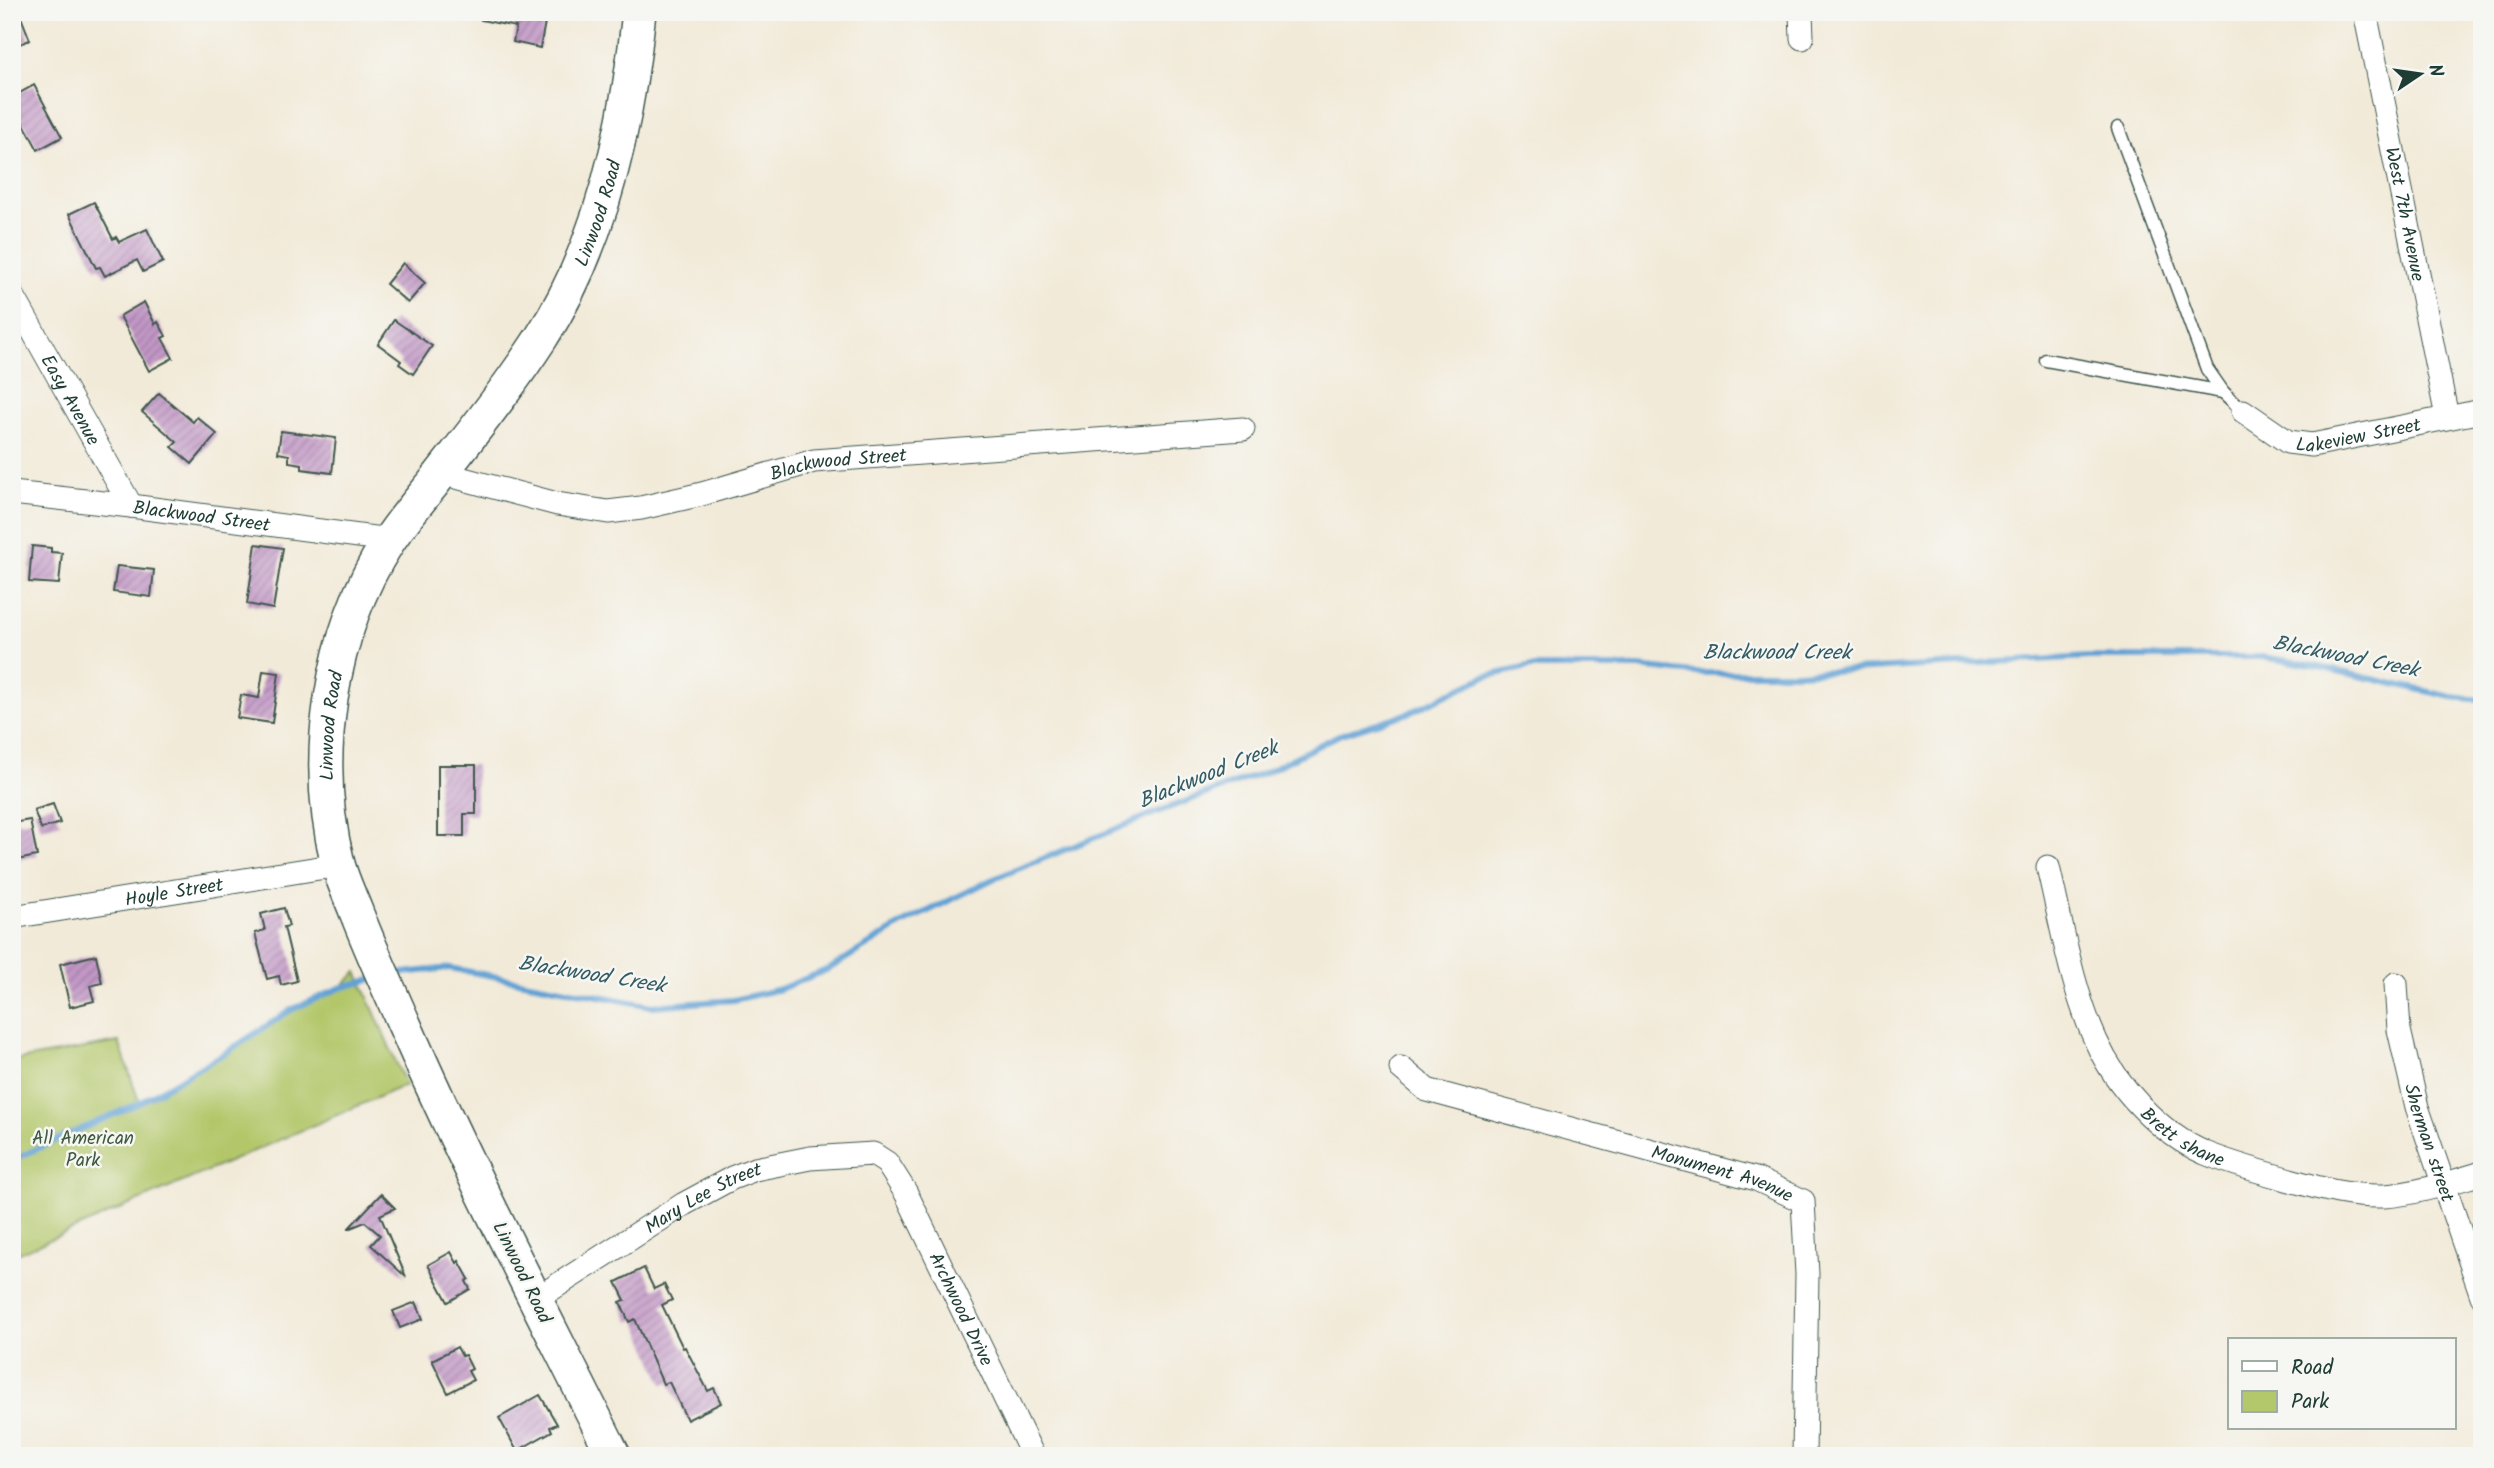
<svg xmlns="http://www.w3.org/2000/svg" width="2494" height="1468" viewBox="0 0 2494 1468" font-family="Kalam,sans-serif">
  <style>
    .green { fill: #b3c76b; stroke: #698250; stroke-width: 2 }
    .lines { fill: none; stroke-linecap: round; stroke-linejoin: round }
    .stream { stroke: #61a1d4; stroke-width: 6 }
    .building { fill: url(#building-hatch) }
    .service-casing { stroke: #3f574d; stroke-width: 15 }
    .minor-casing { stroke: #3f574d; stroke-width: 25 }
    .secondary-casing { stroke: #3f574d; stroke-width: 36 }
    .service { stroke: #fff; stroke-width: 12 }
    .minor { stroke: #fff; stroke-width: 23 }
    .secondary { stroke: #fff; stroke-width: 33 }
    .labels { text-anchor: middle; stroke-width: 5; stroke-linejoin: round; paint-order: stroke }
    .street-label { font-size: 19px; fill: #1f3d34; stroke: #f6f6f2 }
    .park-label { font-size: 19px; fill: #3d593f; stroke: #f6f6f2 }
    .water-label { font-size: 21px; font-style: italic; fill: #335b64; stroke: #f6f6f2 }
  </style>
  <defs>
    <pattern id="building-hatch" width="6" height="6" patternUnits="userSpaceOnUse" patternTransform="scale(1.75)"><rect width="6" height="6" fill="#c297c6"/><path d="M-1 1l2-2M0 6l6-6M5 7l2-2" fill="none" stroke="#9d7ca2"/></pattern>
  </defs>
  <rect width="100%" height="100%" fill="#f6f6f2"/>
  <filter id="ink" filterUnits="userSpaceOnUse"><feTurbulence type="fractalNoise" baseFrequency=".0143" numOctaves="2"/><feDisplacementMap in="SourceGraphic" scale="14" xChannelSelector="R" yChannelSelector="G"/><feConvolveMatrix kernelMatrix="1 2 1 2 8 2 1 2 1" color-interpolation-filters="sRGB"/></filter>
  <filter id="wash" filterUnits="userSpaceOnUse"><feTurbulence type="fractalNoise" baseFrequency=".00686" numOctaves="4" result="noise"/><feDisplacementMap in="SourceGraphic" scale="28" xChannelSelector="R" yChannelSelector="G"/><feGaussianBlur stdDeviation="1.57" result="paint"/><feColorMatrix in="noise" values="0 0 0 0 0 0 0 0 0 0 0 0 0 0 0 0 0 1.4 0 .05"/><feComposite in="paint" operator="in"/></filter>
  <g filter="url(#wash)">
    <rect width="100%" height="100%" fill="#f2ead8"/>
    <path class="green" d="M357 972 406 1085 12 1256V1061L119 1042 139 1102 227 1052 291 1010 340 988Z"/>
    <g class="lines">
      <g class="stream">
        <path d="M393 974 450 968 652 1006 734 1000 780 989 829 969 902 924 991 880 1160 811 1266 772 1339 735 1409 713 1484 677 1528 667H1639L1694 673H1797L2089 657H2263L2306 664 2452 697 2482 700"/>
        <path d="M12 1160 139 1103 227 1052 291 1010 340 988 373 979"/>
      </g>
    </g>
    <g id="blocks">
      <g class="building">
        <path d="M12 12H19L30 40 12 47Z"/>
        <path d="M481 12H547L540 48 513 42 516 27 481 20Z"/>
        <path d="M34 85 62 137 38 150 12 102V97Z"/>
        <path d="M94 202 113 239 116 237 119 242 147 229 163 262 143 272 137 260 105 276 100 267 96 268 69 214Z"/>
        <path d="M403 263 425 283 408 303 386 284Z"/>
        <path d="M144 302 155 324 158 322 166 336 162 338 173 358 149 371 120 316Z"/>
        <path d="M394 320 432 346 413 374 399 364 401 361 378 344Z"/>
        <path d="M159 393 193 422 197 417 217 434 192 464 172 447 177 442 142 412Z"/>
        <path d="M281 431 336 438 332 473 302 469V464L289 462V455L278 453Z"/>
        <path d="M256 544 283 548 273 609 247 604Z"/>
        <path d="M32 546 51 548V552L62 553 59 584 29 582Z"/>
        <path d="M117 566 154 570 151 597 113 592Z"/>
        <path d="M263 671 279 673 272 723 237 718 241 695 259 698Z"/>
        <path d="M438 765H476V814H464V836H438Z"/>
        <path d="M53 804 60 823 41 829 34 810Z"/>
        <path d="M30 820 37 856 12 861V823Z"/>
        <path d="M284 908 289 926 284 927 297 981 281 985 279 976 267 979 255 933 265 930 261 914Z"/>
        <path d="M96 955 102 983 90 986 94 1001 70 1007 60 964Z"/>
        <path d="M381 1194 395 1208 380 1215 406 1277 371 1245 380 1235 365 1222 348 1229Z"/>
        <path d="M451 1252 457 1263 459 1261 469 1279 466 1281 470 1289 448 1302 428 1265Z"/>
        <path d="M644 1268 654 1289 664 1284 672 1300 662 1305 683 1348 685 1347 708 1391 714 1388 721 1403 687 1420 669 1382 663 1384 635 1319 629 1322 620 1302 625 1300 616 1282Z"/>
        <path d="M416 1302 423 1319 400 1328 393 1311Z"/>
        <path d="M457 1347 462 1356 465 1355 472 1369 468 1371 473 1380 448 1393 432 1360Z"/>
        <path d="M540 1395 557 1424 550 1427 552 1431 517 1451 499 1418Z"/>
      </g>
    </g>
  </g>
  <g filter="url(#ink)">
    <use href="#blocks" fill-opacity="0" stroke="#3f574d" stroke-width="2"/>
    <g class="lines">
      <g class="service-casing">
        <g id="service">
          <path d="M2118 128 2207 369 2223 392 2243 411"/>
          <path d="M2046 360 2223 392"/>
        </g>
      </g>
      <g class="minor-casing">
        <g id="minor">
          <path d="M1801 12 1802 38"/>
          <path id="s1" d="M2365 12 2447 417"/>
          <path id="s2" d="M12 294 131 506"/>
          <path id="s3" d="M2243 411 2288 442 2312 445 2482 411"/>
          <path id="s4" d="M441 473 557 504 608 512 641 508 702 494 814 461 1243 429"/>
          <path id="s5" d="M12 493 131 506 389 540"/>
          <path id="s6" d="M2048 867C2062 925 2071 986 2096 1041 2116 1086 2159 1133 2205 1153 2232 1164 2262 1172 2290 1180 2322 1189 2351 1197 2384 1196 2416 1194 2451 1182 2482 1173"/>
          <path id="s7" d="M12 917 338 865"/>
          <path id="s8" d="M2396 984 2399 1030 2417 1107 2482 1296"/>
          <path id="s9" d="M1401 1068 1427 1090 1756 1179 1803 1201 1807 1274 1804 1456"/>
          <path id="s10" d="M536 1299 684 1204 732 1178 755 1169 810 1158 873 1154 887 1163 906 1193 1033 1456"/>
        </g>
      </g>
      <g class="secondary-casing">
        <g id="secondary">
          <path id="s11" d="M614 1456C543 1313 469 1172 405 1026 388 987 370 948 355 909 349 894 342 879 338 864 311 759 330 632 388 542 401 522 417 503 432 485 469 437 508 389 541 338 602 244 628 122 639 12"/>
        </g>
      </g>
      <use href="#service" class="service"/>
      <use href="#minor" class="minor"/>
      <use href="#secondary" class="secondary"/>
    </g>
  </g>
  <g class="labels">
    <g class="street-label">
      <text dy="7" stroke="none"><textPath href="#s11" startOffset="1381">Linwood Road</textPath></text>
      <text dy="7" stroke="none"><textPath href="#s1" startOffset="206">West 7th Avenue</textPath></text>
      <text dy="7" stroke="none"><textPath href="#s2" startOffset="121">Easy Avenue</textPath></text>
      <text dy="7" stroke="none"><textPath href="#s3" startOffset="126">Lakeview Street</textPath></text>
      <text dy="7" stroke="none"><textPath href="#s4" startOffset="408">Blackwood Street</textPath></text>
      <text dy="7" stroke="none"><textPath href="#s5" startOffset="191">Blackwood Street</textPath></text>
      <text dy="7" stroke="none"><textPath href="#s11" startOffset="793">Linwood Road</textPath></text>
      <text dy="7" stroke="none"><textPath href="#s7" startOffset="164">Hoyle Street</textPath></text>
      <text dy="7" stroke="none"><textPath href="#s6" startOffset="313">Brett shane</textPath></text>
      <text dy="7" stroke="none"><textPath href="#s8" startOffset="163">Sherman street</textPath></text>
      <text dy="7" stroke="none"><textPath href="#s9" startOffset="341">Monument Avenue</textPath></text>
      <text dy="7" stroke="none"><textPath href="#s10" startOffset="196">Mary Lee Street</textPath></text>
      <text transform="translate(523 1272) rotate(64)" y="7">Linwood Road</text>
      <text dy="7" stroke="none"><textPath href="#s10" startOffset="555">Archwood Drive</textPath></text>
    </g>
    <g class="park-label">
      <text x="83" y="1144">All American<tspan x="83" dy="22">Park</tspan></text>
    </g>
    <g class="water-label">
      <text x="1777" y="659">Blackwood Creek</text>
      <text transform="translate(2346 656) rotate(11)" y="7">Blackwood Creek</text>
      <text transform="translate(1208 774) rotate(-22)" y="7">Blackwood Creek</text>
      <text transform="translate(592 974) rotate(9)" y="7">Blackwood Creek</text>
    </g>
  </g>
  <rect width="2494" height="1468" fill="none" stroke="#f6f6f2" stroke-width="42"/>
  <rect x="2228" y="1338" width="228" height="91" fill="#f6f6f2" stroke="#a0aca6" stroke-width="2"/>
  <rect x="2242" y="1361" width="35" height="10" fill="#ffffff" stroke="#a0aca6" stroke-width="2"/>
  <text x="2291" y="1374" font-size="21" fill="#1f3d34">Road</text>
  <rect x="2242" y="1391" width="35" height="21" fill="#b3c76b" stroke="#a0aca6" stroke-width="2"/>
  <text x="2291" y="1408" font-size="21" fill="#1f3d34">Park</text>
  <g transform="translate(2420 74) rotate(77)" stroke="#f6f6f2" stroke-width="5" paint-order="stroke">
  <path d="M0-5L12 26L0 18L-12 26Z" fill="#1f3d34"/>
  <text y="-10" font-size="19" font-weight="bold" text-anchor="middle" fill="#1f3d34">N</text>
  </g>
</svg>
